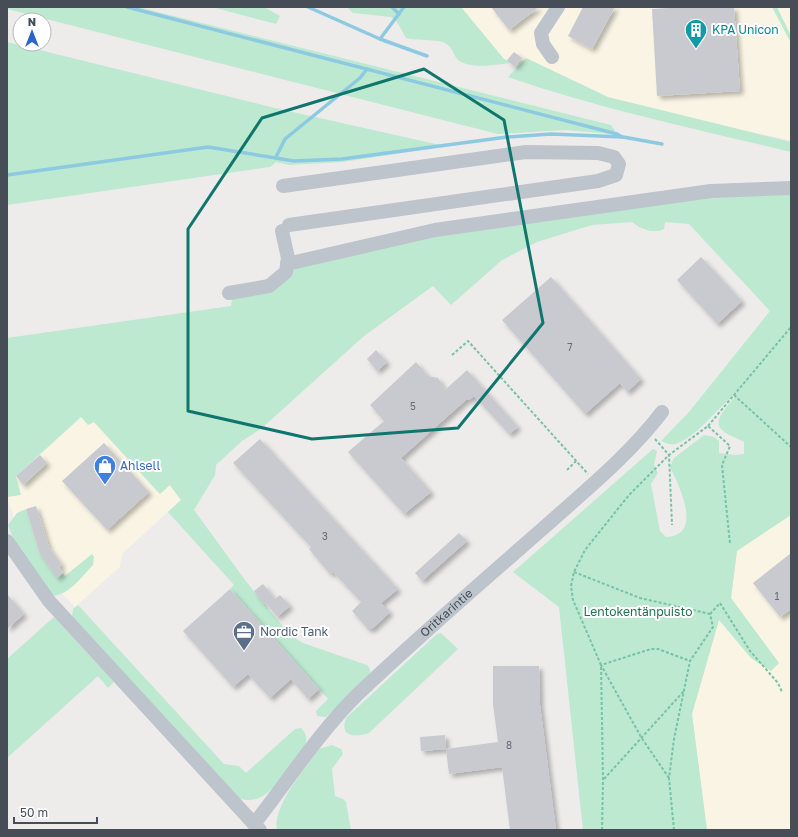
<svg xmlns="http://www.w3.org/2000/svg" width="798" height="837" viewBox="0 0 798 837" font-family="'Golos Text',sans-serif">
  <style>
    .commercial { fill: #f9f4e4 }
    .green { fill: #bce9d0 }
    .lines { fill: none; stroke-linecap: round; stroke-linejoin: round }
    .stream { stroke: #8dcae2; stroke-width: 3.5 }
    .building { fill: #c9cad0; filter: url(#shadow) }
    .path { stroke: #78c3a3; stroke-width: 2; stroke-dasharray: 3 2; stroke-linecap: butt }
    .minor { stroke: #bdc4cc; stroke-width: 14 }
    .marked { fill: none; stroke: #0f766e; stroke-width: 3; stroke-linejoin: round }
    .labels { text-anchor: middle; stroke-width: 4; stroke-linejoin: round; paint-order: stroke }
    .number-label { font-size: 10px; fill: #676c74 }
    .culture-label { font-size: 12px; fill: #0d838f; stroke: #fff; text-anchor: start }
    .shop-label { font-size: 12px; fill: #366cbe; stroke: #fff; text-anchor: start }
    .park-label { font-size: 12px; fill: #1f6f4c; stroke: #fff }
    .street-label { font-size: 12px; fill: #464d56; stroke: #fff }
    .service-label { font-size: 12px; fill: #4e5e75; stroke: #fff; text-anchor: start }
  </style>
  <defs>
    <filter id="shadow"><feDropShadow dx="3.5" dy="3.5" stdDeviation="2" flood-color="#0004"/></filter>
  </defs>
  <rect width="100%" height="100%" fill="#eeebeb"/>
  <g class="commercial">
    <path d="M461 7H791V140L600 104 504 59Z"/>
    <path d="M81 417 94 422 159 494 169 485 181 500 122 554 120 567 75 607 56 587 16 524 7 498V485Z"/>
    <path d="M791 487V830H707L692 714 719 619 751 658 779 663 731 598 737 551Z"/>
  </g>
  <g class="green">
    <path d="M7 7H138L611 125 615 131 612 134 565 130 498 134 7 9Z"/>
    <path d="M212 7H264L280 16 276 24Z"/>
    <path d="M347 7H461L504 59 513 63C498 64 471 70 458 60 453 55 453 47 445 43 438 39 417 41 406 38L397 22 391 17 353 13Z"/>
    <path d="M772 7H777L791 36V43Z"/>
    <path d="M7 42 275 108 440 145 436 148 342 162 289 165 276 162 270 167 7 205Z"/>
    <path d="M526 58 608 97 791 142V152C696 129 600 109 508 77Z"/>
    <path d="M791 191V515L737 551 731 598 779 663 771 671 751 658 719 620 692 714 707 830H583L559 607 513 572 653 449 657 451 654 465 658 473 651 484 660 531 666 537C704 536 679 485 670 467L674 458 704 435 714 437 719 441V453L735 455 744 454V442C738 438 727 435 722 430 710 419 733 403 737 393 717 407 698 437 675 444 670 445 666 443 661 441L689 412 770 311 689 224 665 222 664 229 659 231H650L639 227 632 222 592 225 537 242 502 260 451 305 433 286 364 336 262 428 242 441 216 465 215 475 194 510 245 580 290 635 303 643 367 665C371 669 371 672 369 677L326 717 317 716 316 711 328 699 230 589 234 585 168 512 181 500 170 485 160 494 94 422 88 425 81 417 16 476 21 495 7 497V338L231 306 232 299C265 292 277 297 294 265L435 233 658 201Z"/>
    <path d="M26 509 39 552 57 577 63 573 65 576 92 554 94 557 93 565C83 575 69 595 53 596L14 540 8 525 17 513Z"/>
    <path d="M78 605 224 764 239 766 246 773 295 729 301 728C305 732 307 736 306 742 305 749 296 757 292 762 278 780 265 808 238 798L72 617 73 609Z"/>
    <path d="M54 617 114 682 108 688 98 676 7 758V659Z"/>
    <path d="M441 633 458 649 369 733C356 737 339 738 346 718L437 634Z"/>
    <path d="M332 745 341 749 343 754 332 769 335 796 343 799 346 802 351 830H277C272 806 306 768 319 749Z"/>
  </g>
  <g class="lines">
    <g class="stream">
      <path d="M127 7 617 134 622 137"/>
      <path d="M308 7 380 39 427 56"/>
      <path d="M392 7 399 14"/>
      <path d="M380 39 404 7"/>
      <path d="M276 157 285 139 360 78 367 69"/>
      <path d="M7 175 208 147 294 161 342 159 507 137 551 134 623 137 662 144"/>
    </g>
  </g>
  <g class="building">
    <path d="M491 7H539L509 30Z"/>
    <path d="M583 7H615L592 49 568 36Z"/>
    <path d="M685 7H734L740 91 657 96 652 9Z"/>
    <path d="M514 52 522 58 515 67 507 60Z"/>
    <path d="M701 257 742 301 717 324 677 280Z"/>
    <path d="M551 277 641 379 627 392 620 383 585 414 502 320Z"/>
    <path d="M376 350 387 362 377 371 367 359Z"/>
    <path d="M416 362 428 376 438 378 445 390 467 370 518 427 509 434 474 396 469 400 467 399 401 458 431 492 404 514 348 452 384 421 370 405Z"/>
    <path d="M260 439 398 589 381 603 390 612 372 629H368L352 611 361 602 333 572 330 574 309 549 311 547 233 463Z"/>
    <path d="M104 443 149 492 107 530 62 481Z"/>
    <path d="M40 455 47 463 23 485 16 476Z"/>
    <path d="M36 506 49 547 62 565 59 567 63 573 57 578 39 552 26 509Z"/>
    <path d="M459 533 467 541 422 581 415 573Z"/>
    <path d="M791 553V609L780 617 753 583Z"/>
    <path d="M263 584 275 599 280 595 290 606 277 617 266 603 264 604 254 591Z"/>
    <path d="M230 589 319 689 308 699 291 679 270 698 248 674 233 687 183 631Z"/>
    <path d="M7 594 24 614 7 629Z"/>
    <path d="M493 666H539L540 705 556 830H510L502 767 449 774 446 749 498 742 493 704Z"/>
    <path d="M445 735 446 749 421 751 420 737Z"/>
  </g>
  <g class="lines">
    <g class="path">
      <path d="M452 355 468 341 588 474"/>
      <path d="M734 395 791 447"/>
      <path d="M708 426 791 327"/>
      <path d="M655 439 669 455 672 525"/>
      <path d="M567 470 576 461"/>
      <path d="M574 572 640 598 710 614"/>
      <path d="M710 614 720 603 750 651 778 683 782 692"/>
      <path d="M669 778 641 737 601 665 651 649H658L690 661"/>
      <path d="M604 779 684 691"/>
      <path d="M602 830 603 780 601 665 573 600 571 586 574 572 585 550 629 495 669 455 708 426 730 446 722 465 730 544"/>
      <path d="M674 830 669 778 674 739 690 661 713 627 710 614"/>
    </g>
    <g class="minor">
      <path d="M552 57 543 44 541 33 558 7"/>
      <path d="M283 186 526 152 598 153 614 157 619 164 616 175 598 181 289 225"/>
      <path d="M287 264 435 230 711 191 791 188"/>
      <path d="M229 293 269 286 286 272 288 258 282 231"/>
      <path d="M7 541 49 601 254 824"/>
      <path id="s1" d="M260 830 254 824C287 782 320 731 358 694 420 635 484 580 548 524 587 489 630 454 662 412"/>
    </g>
  </g>
  <path class="marked" d="M424 69 504 120 543 323 458 428 312 439 188 411V229L262 118Z"/>
  <defs>
    <g id="building-pin" transform="scale(1.15)"><path d="M0 17L-7.5 6A9.5 9.5 0 1 1 7.5 6Z" fill="#0f9aa8" stroke="#fff"/><path d="M-4-6H4V6H1V3H-1V6H-4ZM-2.5-4.3h1.7v1.8h-1.7ZM.8-4.3h1.7v1.8H.8ZM-2.5-1h1.7V.8h-1.7ZM.8-1h1.7V.8H.8Z" fill="#fff"/></g>
    <g id="shop-pin" transform="scale(1.15)"><path d="M0 17L-7.5 6A9.5 9.5 0 1 1 7.5 6Z" fill="#3f7fe0" stroke="#fff"/><path d="M-5-2.5h2.3a2.7 3.5 0 0 1 5.4 0H5L5.5 6h-11ZM-1.5-2.5h3a1.5 2.3 0 0 0-3 0Z" fill="#fff"/></g>
    <g id="office-pin" transform="scale(1.15)"><path d="M0 17L-7.5 6A9.5 9.5 0 1 1 7.5 6Z" fill="#5c6f8a" stroke="#fff"/><path d="M-6-3h4V-5.5h4V-3h4V5H-6ZM-1-4.5V-3h2v-1.5ZM-6 0V1H6V0Z" fill="#fff"/></g>
  </defs>
  <g fill-rule="evenodd">
    <use href="#building-pin" x="696" y="30"/>
    <use href="#shop-pin" x="105" y="466"/>
    <use href="#office-pin" x="244" y="632"/>
  </g>
  <g class="labels">
    <g class="number-label">
      <text x="570" y="351">7</text>
      <text x="413" y="410">5</text>
      <text x="325" y="540">3</text>
      <text x="777" y="600">1</text>
      <text x="509" y="749">8</text>
    </g>
    <g class="culture-label">
      <text x="712" y="34">KPA Unicon</text>
    </g>
    <g class="shop-label">
      <text x="120" y="470">Ahlsell</text>
    </g>
    <g class="park-label">
      <text x="638" y="616">Lentokentänpuisto</text>
    </g>
    <g class="street-label">
      <text dy="4" stroke="none"><textPath href="#s1" startOffset="295">Oritkarintie</textPath></text>
    </g>
    <g class="service-label">
      <text x="260" y="636">Nordic Tank</text>
    </g>
  </g>
  <rect width="798" height="837" fill="none" stroke="#464d56" stroke-width="16"/>
  <g transform="translate(32 32)"><circle r="19" fill="#ffffff" stroke="#b5b8bb"/>
  <path d="M0-3L7 15L0 10L-7 15Z" fill="#2a64c9"/>
  <text y="-6" font-size="11" font-weight="bold" text-anchor="middle" fill="#464d56">N</text>
  </g>
  <path d="M14 817v6h83v-6" fill="none" stroke="#464d56" stroke-width="2"/>
  <text x="20" y="817" font-size="12" fill="#464d56" stroke="#ffffff" stroke-width="3" paint-order="stroke">50 m</text>
</svg>
